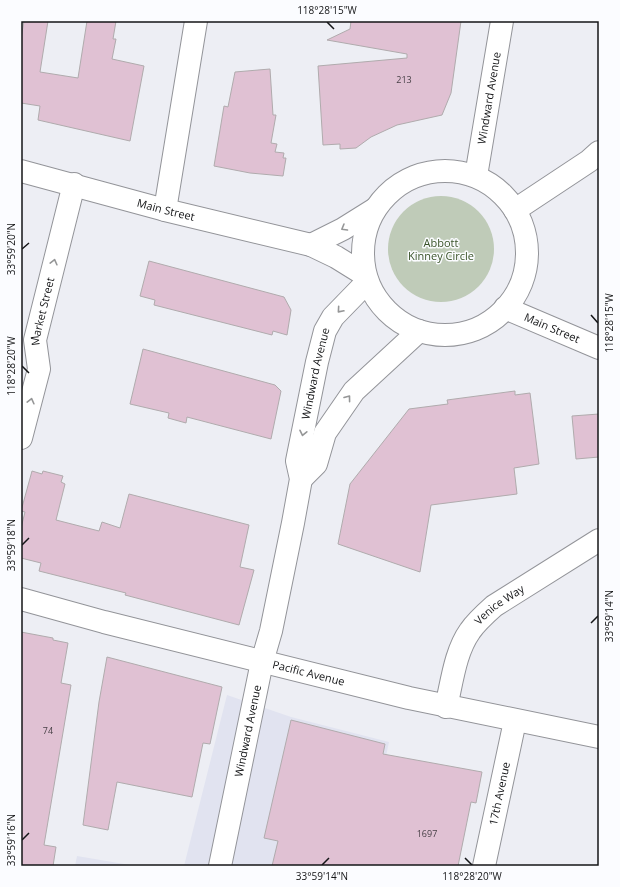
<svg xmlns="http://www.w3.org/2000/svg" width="620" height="887" viewBox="0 0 620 887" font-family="'Open Sans',sans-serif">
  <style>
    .built { fill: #e1e3f0 }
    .green { fill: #bfcbb8 }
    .building { fill: #e0c1d3; stroke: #b0abad }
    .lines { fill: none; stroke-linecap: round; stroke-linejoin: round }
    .minor-casing { stroke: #939499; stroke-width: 24 }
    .tertiary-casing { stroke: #939499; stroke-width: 24 }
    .secondary-casing { stroke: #939499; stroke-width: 24 }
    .minor { stroke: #fff; stroke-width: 22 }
    .tertiary { stroke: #fff; stroke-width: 22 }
    .secondary { stroke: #fff; stroke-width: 22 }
    .oneway { stroke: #959697 }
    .ticks { fill: none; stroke: #141517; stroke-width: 1.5 }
    .labels { text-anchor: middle; stroke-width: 3; stroke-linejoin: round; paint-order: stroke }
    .number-label { font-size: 9px; fill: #474046 }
    .street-label { font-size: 11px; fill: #141517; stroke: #fbfcff }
    .park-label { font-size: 11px; fill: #395329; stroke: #fbfcff }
    .neatline { fill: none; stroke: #141517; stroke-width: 1.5 }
    .ticks-label { font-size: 10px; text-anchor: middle; fill: #141517 }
  </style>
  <rect width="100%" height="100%" fill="#edeef4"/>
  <g class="built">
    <path d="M227 695 291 717 389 742 363 866H184Z"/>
    <path d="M77 856 136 866H75Z"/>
  </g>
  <circle class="green" cx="441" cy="249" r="53"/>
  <g class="building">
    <path d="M24 21H48L40 72 78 78 87 21H116L113 39H116L112 59 144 66 130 141 38 120 40 106 21 103V38Z"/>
    <path d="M351 21H461L451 93 442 115 397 125 371 137 356 148 340 149V144L323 145 318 66 407 58V54L327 40 350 29Z"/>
    <path d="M270 69 273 115H276L271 143 277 144 275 152 284 153 283 158H286L283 176 250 173 214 166 224 106 228 107 235 72Z"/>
    <path d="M149 261 284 297 291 310 287 335 273 331 272 335 154 305 155 300 140 296Z"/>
    <path d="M143 349 275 385 281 391 271 439 187 417 186 423 168 418 169 413 130 404Z"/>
    <path d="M515 391V395L530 393 539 464 514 468 517 494 431 505 420 572 338 544 350 484 409 409 448 404 447 400Z"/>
    <path d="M599 414V457L576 459 572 416Z"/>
    <path d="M32 471 42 474 43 471 63 476 61 482 65 484 56 520 99 531 102 522 120 528 129 494 249 525 240 567 254 570 239 625 125 595 126 593 39 571 41 563 21 558V528L25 512 21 511Z"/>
    <path d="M21 632 53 638V640L68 643 61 683 71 685 44 845 56 847 53 866H21Z"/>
    <path d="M107 657 222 687 210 744 203 743 192 797 117 782 108 830 83 825 99 702Z"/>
    <path d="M291 720 385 744 383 754 482 772 476 803 471 802 458 866H272L278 841 264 838Z"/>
  </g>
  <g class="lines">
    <g class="minor-casing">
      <g id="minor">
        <path id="s1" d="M476 176 502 21"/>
        <path d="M165 210 196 21"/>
        <path d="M515 210 589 161 599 152"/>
        <path id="s2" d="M21 438 39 369 35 340 74 184"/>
        <path id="s3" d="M220 866 262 662"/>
        <path id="s4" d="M484 866 515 721"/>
      </g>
    </g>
    <g class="tertiary-casing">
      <g id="tertiary">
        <circle cx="445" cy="253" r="82"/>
        <path id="s5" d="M21 171 165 210 311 245 336 257 365 275"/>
        <path d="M311 245 343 229 375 209"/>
        <path id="s6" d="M505 308 599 348"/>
        <path d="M301 479 316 464 325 433 354 391 419 331"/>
        <path id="s7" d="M262 662 271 631 293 523 301 479 297 461 317 362 325 331 333 317 367 282"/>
        <path id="s8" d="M446 707C452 682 455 652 470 631 476 622 485 614 494 606L599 540"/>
      </g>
    </g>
    <g class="secondary-casing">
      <g id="secondary">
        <path id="s9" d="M21 599 104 622 409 698 599 737"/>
      </g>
    </g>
    <use href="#minor" class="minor"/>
    <use href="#tertiary" class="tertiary"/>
    <use href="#secondary" class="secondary"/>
  </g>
  <defs><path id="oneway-chevron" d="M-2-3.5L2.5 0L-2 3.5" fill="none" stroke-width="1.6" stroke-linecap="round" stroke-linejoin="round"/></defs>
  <g class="oneway">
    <use href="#oneway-chevron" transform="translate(344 228) rotate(150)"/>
    <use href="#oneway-chevron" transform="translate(54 262) rotate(-76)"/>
    <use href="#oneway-chevron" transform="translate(340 310) rotate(131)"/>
    <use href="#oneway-chevron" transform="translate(348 398) rotate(-53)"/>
    <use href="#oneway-chevron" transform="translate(31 401) rotate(-76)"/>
    <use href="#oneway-chevron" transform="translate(303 433) rotate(102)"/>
  </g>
  <path class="ticks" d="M327 22 334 29M22 249 29 243M591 315 598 323M22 366 29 373M22 545 29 538M591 623 598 616M22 840 29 833M465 858 472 865M322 865 329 858"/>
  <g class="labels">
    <g class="number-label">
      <text x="404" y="83">213</text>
      <text x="48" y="734">74</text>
      <text x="427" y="837">1697</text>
    </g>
    <g class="street-label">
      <text dy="4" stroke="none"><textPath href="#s1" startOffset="79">Windward Avenue</textPath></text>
      <text dy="4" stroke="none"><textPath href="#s5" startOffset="150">Main Street</textPath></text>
      <text dy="4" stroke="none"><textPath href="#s2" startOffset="130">Market Street</textPath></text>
      <text dy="4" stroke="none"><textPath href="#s6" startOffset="51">Main Street</textPath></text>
      <text dy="4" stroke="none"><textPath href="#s7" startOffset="295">Windward Avenue</textPath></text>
      <text dy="4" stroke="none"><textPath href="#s8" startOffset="120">Venice Way</textPath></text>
      <text dy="4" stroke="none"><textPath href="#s9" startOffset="297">Pacific Avenue</textPath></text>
      <text dy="4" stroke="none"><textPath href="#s3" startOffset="138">Windward Avenue</textPath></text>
      <text dy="4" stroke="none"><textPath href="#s4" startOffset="74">17th Avenue</textPath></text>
    </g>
    <g class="park-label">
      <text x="441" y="247">Abbott<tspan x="441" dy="13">Kinney Circle</tspan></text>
    </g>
  </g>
  <rect width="620" height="887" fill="none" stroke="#fbfcff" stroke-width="44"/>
  <rect x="22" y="22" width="576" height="843" class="neatline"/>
  <g class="ticks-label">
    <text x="327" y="14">118°28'15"W</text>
    <text transform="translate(11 249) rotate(-90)" y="4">33°59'20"N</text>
    <text transform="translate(609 323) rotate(-90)" y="4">118°28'15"W</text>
    <text transform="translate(11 366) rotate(-90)" y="4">118°28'20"W</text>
    <text transform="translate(11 545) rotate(-90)" y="4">33°59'18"N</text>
    <text transform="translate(609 616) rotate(-90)" y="4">33°59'14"N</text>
    <text transform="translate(11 840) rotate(-90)" y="4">33°59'16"N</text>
    <text x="322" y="880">33°59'14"N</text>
    <text x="472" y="880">118°28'20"W</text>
  </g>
</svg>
